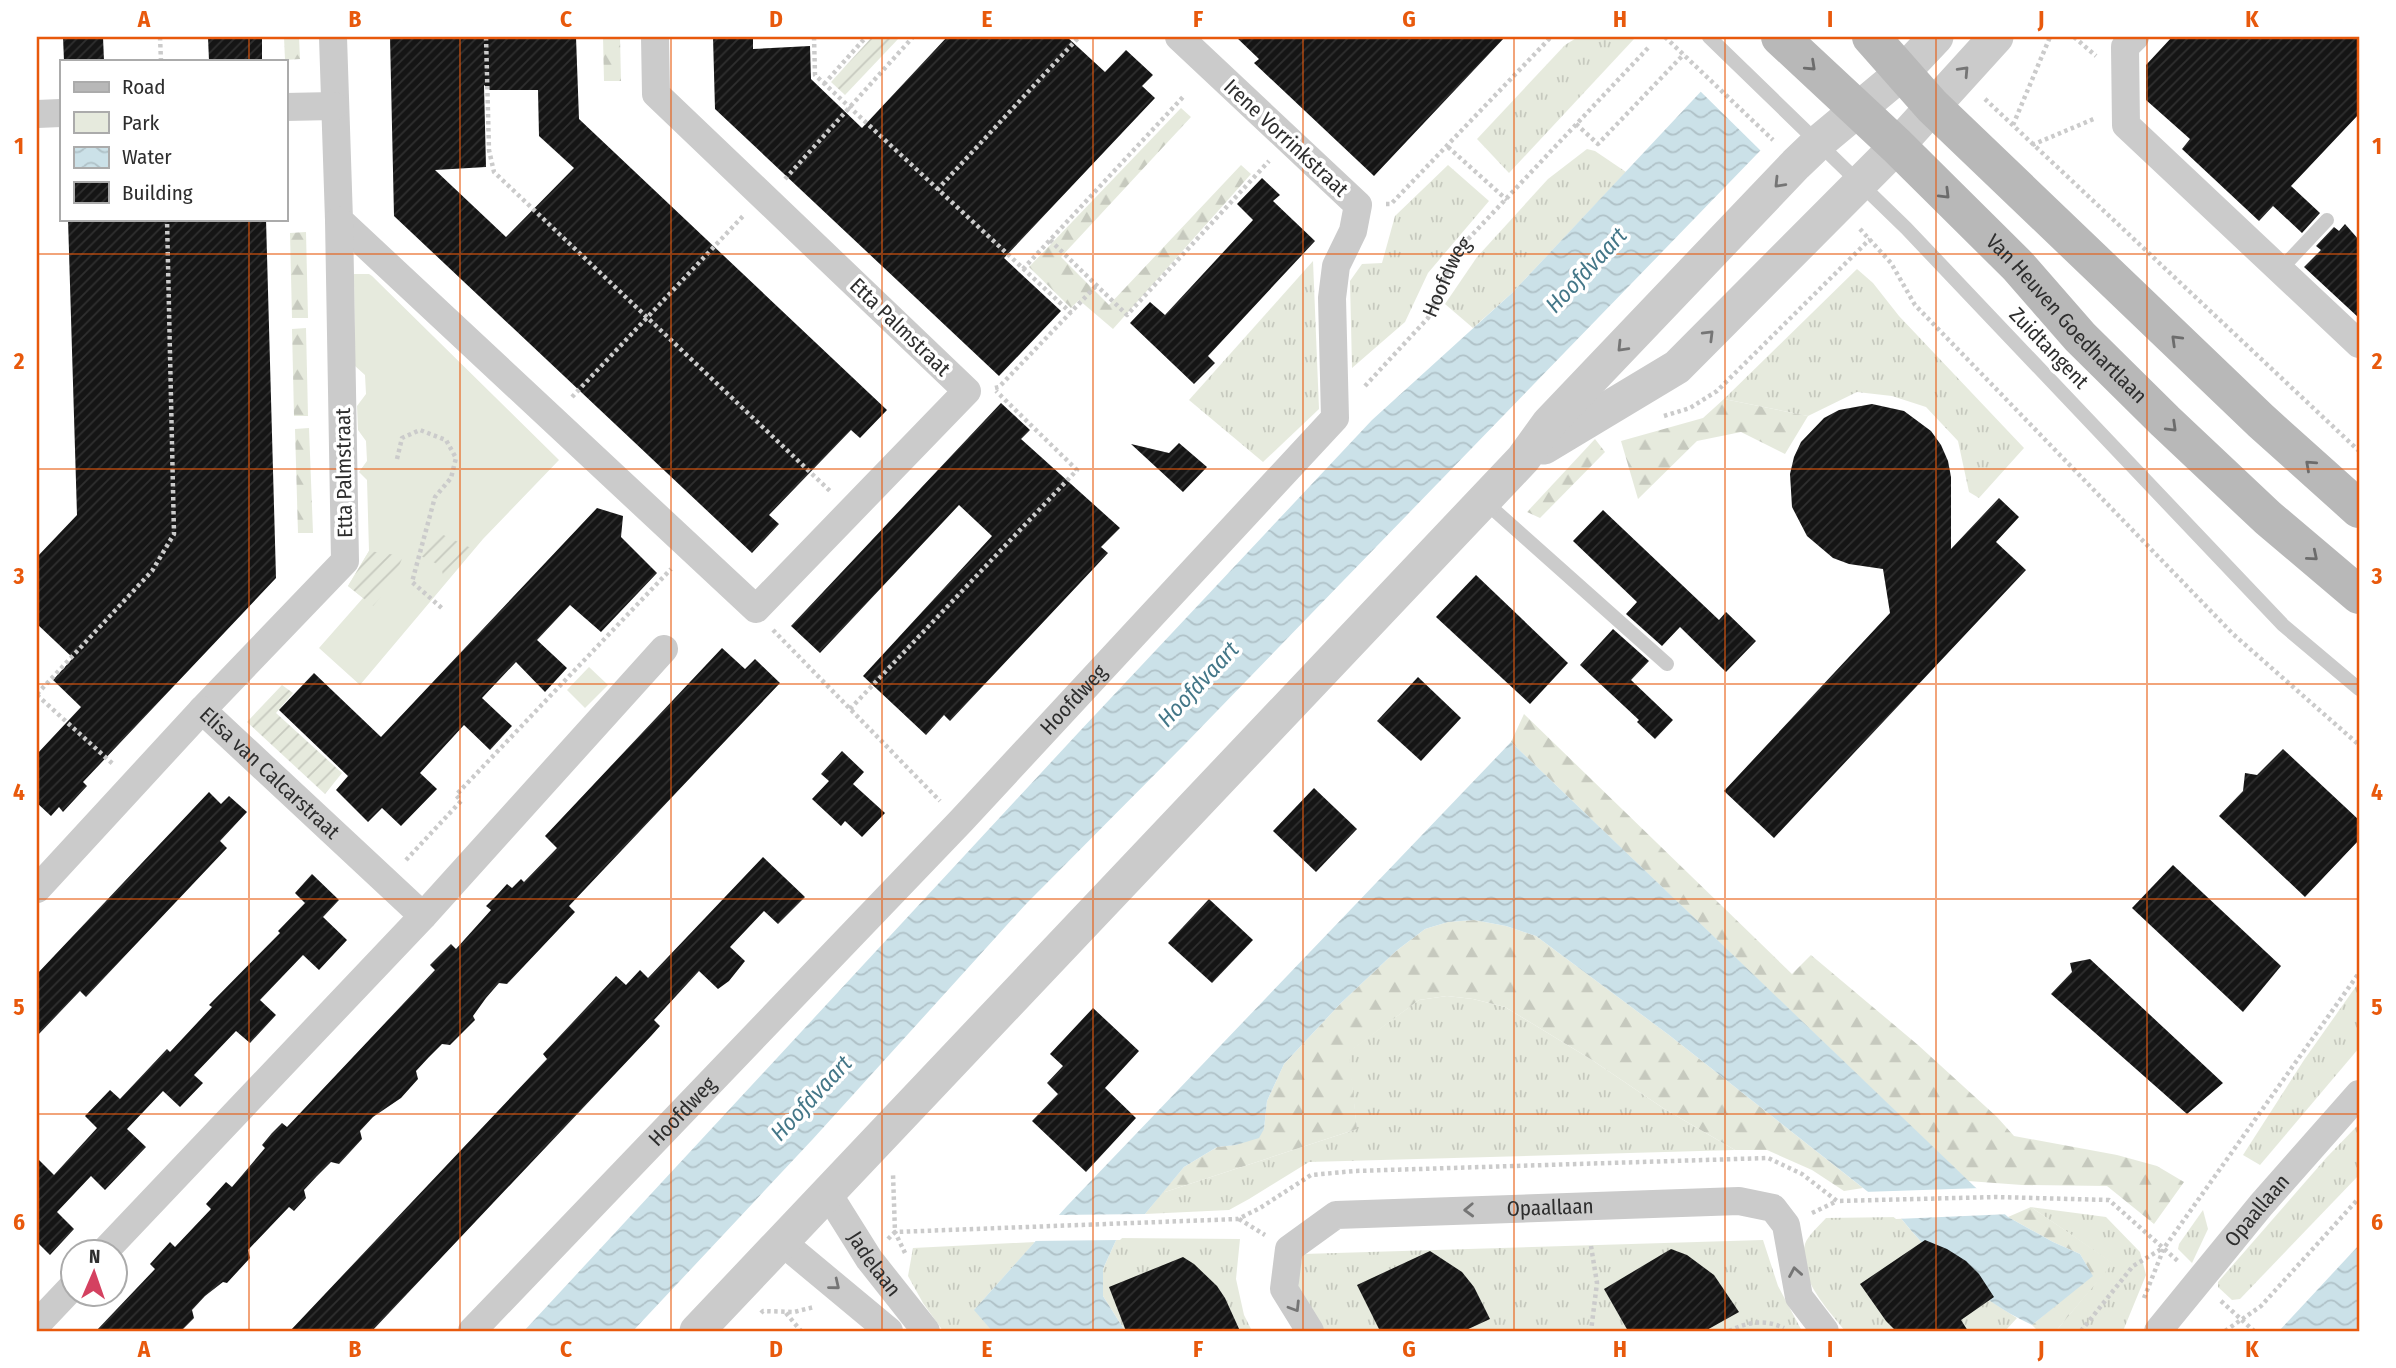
<svg xmlns="http://www.w3.org/2000/svg" width="2396" height="1368" viewBox="0 0 2396 1368" font-family="'Fira Sans Condensed',sans-serif">
  <style>
    .grass { fill: url(#grass-tufts) }
    .forest { fill: url(#forest-firs) }
    .park { fill: #e6eadd }
    .garden { fill: url(#garden-furrows) }
    .water { fill: url(#water-waves) }
    .pier { fill: #fff }
    .building { fill: url(#building-hatch); fill-rule: evenodd }
    .lines { fill: none; stroke-linecap: round; stroke-linejoin: round }
    .path { stroke: #cbcbcb; stroke-width: 4.5; stroke-dasharray: 3.5 3.5; stroke-linecap: butt }
    .service { stroke: #cbcbcb; stroke-width: 14 }
    .minor { stroke: #cbcbcb; stroke-width: 28 }
    .tertiary { stroke: #cbcbcb; stroke-width: 35 }
    .secondary { stroke: #b8b8b8; stroke-width: 38 }
    .oneway { stroke: #6c6c6c }
    .oneway2 { stroke: #757575 }
    .grid { fill: none; stroke: #e8590c; stroke-width: 2; stroke-opacity: 0.55 }
    .labels { text-anchor: middle; stroke-width: 7; stroke-linejoin: round; paint-order: stroke }
    .street-label { font-size: 21px; fill: #2e2e2e; stroke: #fff }
    .water-label { font-size: 23px; font-style: italic; fill: #478; stroke: #fff }
    .neatline { fill: none; stroke: #e8590c; stroke-width: 2.5 }
    .grid-label { font-size: 23px; text-anchor: middle; font-weight: bold; fill: #e8590c }
  </style>
  <defs>
    <pattern id="grass-tufts" width="24" height="20" patternUnits="userSpaceOnUse" patternTransform="scale(1.75)"><rect width="24" height="20" fill="#e6eadd"/><path d="M3 7l-1-3M5 7V3M7 7l1-3M15 17l-1-3M17 17v-4M19 17l1-3" fill="none" stroke="#c6c9be"/></pattern>
    <pattern id="forest-firs" width="22" height="20" patternUnits="userSpaceOnUse" patternTransform="scale(1.75)"><rect width="22" height="20" fill="#e6eadd"/><path d="M5 1l3.5 6h-7zM16 11l3.5 6h-7z" fill="#c6c9be"/></pattern>
    <pattern id="garden-furrows" width="10" height="10" patternUnits="userSpaceOnUse" patternTransform="scale(1.75)"><rect width="10" height="10" fill="#e6eadd"/><path d="M-1 1l2-2M0 10L10 0M9 11l2-2" fill="none" stroke="#c6c9be"/></pattern>
    <pattern id="water-waves" width="16" height="10" patternUnits="userSpaceOnUse" patternTransform="scale(1.75)"><rect width="16" height="10" fill="#cbe1e8"/><path d="M0 5q4-4 8 0t8 0" fill="none" stroke="#afc1c7"/></pattern>
    <pattern id="building-hatch" width="6" height="6" patternUnits="userSpaceOnUse" patternTransform="scale(1.75)"><rect width="6" height="6" fill="#151515"/><path d="M-1 1l2-2M0 6l6-6M5 7l2-2" fill="none" stroke="#2f2f2f"/></pattern>
  </defs>
  <rect width="100%" height="100%" fill="#fff"/>
  <g class="grass">
    <path d="M1578 37H1631L1634 39 1509 173 1477 139 1565 45Z"/>
    <path d="M1587 149 1595 151 1626 172 1512 293 1473 328 1445 304 1477 257 1548 179Z"/>
    <path d="M1448 165 1489 201 1428 273 1405 322 1352 368 1350 281 1362 264 1382 263 1395 216Z"/>
    <path d="M1313 261 1319 409 1263 462 1189 400Z"/>
    <path d="M1857 269 1873 283 1899 316 2024 448 1979 498 1969 492 1958 441 1926 407 1892 396 1857 392 1808 416 1724 399Z"/>
    <path d="M2359 982V1048L2260 1165 2243 1155 2304 1060Z"/>
    <path d="M1447 996 1473 999 1505 1007 1592 1060 1663 1108 1735 1150 1309 1162 1249 1199 1229 1210 1145 1214 1162 1193 1357 1129 1348 1052 1419 1000Z"/>
    <path d="M2359 1124V1175L2240 1299 2232 1300 2218 1287V1282L2327 1157Z"/>
    <path d="M2031 1207 2106 1217 2140 1252 2146 1275 2123 1331H2056L2112 1263Z"/>
    <path d="M2203 1210 2208 1229 2192 1263 2178 1249 2179 1244Z"/>
    <path d="M1900 1217C1932 1258 1973 1291 2017 1318L2005 1331H1845C1827 1308 1796 1277 1805 1244 1808 1235 1820 1225 1826 1218Z"/>
    <path d="M1117 1238 1240 1239 1236 1279 1244 1315 1252 1331H1125L1103 1296V1269Z"/>
    <path d="M1763 1240 1778 1286 1802 1331H1320C1299 1298 1293 1294 1303 1254Z"/>
    <path d="M1035 1242 975 1309 992 1331H943L923 1303 908 1276 913 1248Z"/>
  </g>
  <g class="forest">
    <path d="M284 37H299L300 59 285 60Z"/>
    <path d="M603 37H620L621 81H604Z"/>
    <path d="M1181 108 1191 117 1061 257 1109 305 1241 165 1251 174 1113 329 1079 300 1071 308 1029 267Z"/>
    <path d="M306 232 308 318H292L290 233Z"/>
    <path d="M306 328 308 416H294L292 329Z"/>
    <path d="M1724 399 1808 416 1785 454 1741 432 1697 441 1638 499 1621 441 1703 418Z"/>
    <path d="M309 428 313 533H298L295 429Z"/>
    <path d="M1595 439 1605 452 1540 518 1527 512Z"/>
    <path d="M1524 714 1792 974 1811 955 1918 1045 1997 1117 2014 1136 2117 1155 2157 1166 2184 1182 2154 1224 2107 1186 2022 1185 1968 1181 1511 742Z"/>
    <path d="M1474 920 1506 926 1536 936 1669 1035 1863 1188 1844 1191 1812 1170 1767 1150H1735L1663 1108 1592 1060 1505 1007 1473 999 1447 996 1419 1000 1349 1052 1357 1129 1162 1193 1184 1167 1217 1147 1236 1145 1264 1129 1267 1101 1284 1064 1341 1003 1396 951 1425 929 1448 922Z"/>
    <path d="M2031 1207 2113 1263 2056 1331H2038L2032 1325 2092 1275 2080 1254 2053 1242 2008 1217Z"/>
  </g>
  <g class="park">
    <path d="M354 274H369L372 276 559 460 483 539 360 685 319 648 363 598 348 586 369 551 367 480 359 472 367 461 366 441 358 430 357 406 366 394 365 375 355 366Z"/>
    <path d="M589 667 608 685 585 708 567 690Z"/>
  </g>
  <g class="garden">
    <path d="M872 37H900L845 95 831 82Z"/>
    <path d="M435 531 471 548 444 580 441 566 421 556Z"/>
    <path d="M369 551 403 556 392 584 373 606 348 586Z"/>
    <path d="M282 685 293 693 276 713 342 773 325 794 247 722Z"/>
  </g>
  <g class="water">
    <path d="M1752 37H1863L1758 153 1185 744 1026 904 812 1140 633 1331H524L1079 732 1372 420 1512 293Z"/>
    <path d="M1511 742 1974 1186 2008 1217 2053 1242 2080 1254 2093 1276 2032 1325C1981 1301 1935 1261 1900 1217L1669 1035 1536 936 1506 926 1474 920 1448 922 1425 929 1396 951 1341 1003 1284 1064 1267 1101 1264 1129 1259 1138 1236 1145 1217 1147 1184 1167 1145 1214 1117 1238 1103 1269V1296L1125 1331H992L974 1310 1067 1206Z"/>
    <path d="M2359 1245V1331H2279Z"/>
  </g>
  <g class="pier">
    <path d="M1747 37H1867L1763 153 1698 89Z"/>
    <path d="M1982 1188 2011 1214 1896 1219 1863 1192Z"/>
    <path d="M1148 1214 1120 1240 1031 1241 1054 1215Z"/>
  </g>
  <g class="building">
    <path d="M63 37H103L104 61H64Z"/>
    <path d="M208 37H262V61H209Z"/>
    <path d="M390 37H576L579 119 887 410 860 438 851 430 769 515 779 524 752 553 394 216ZM484 85 490 90H538L539 136 574 168 506 237 435 170 486 167Z"/>
    <path d="M713 37H753V49L810 46 811 79 862 128 947 37H1067L1105 72 1126 50 1153 75 1142 86 1155 98 1004 258 1061 311 999 376 715 109Z"/>
    <path d="M1236 37H1505L1374 176 1254 63 1259 59Z"/>
    <path d="M2172 37H2359V114L2291 186 2320 213 2302 233 2273 206 2259 221 2182 149 2190 139 2146 100V65Z"/>
    <path d="M1262 178 1280 195 1273 201 1315 241 1208 356 1215 363 1194 384 1130 323 1150 302 1165 315 1253 220 1237 204Z"/>
    <path d="M68 219H266L276 578 83 782 87 786 63 812 59 807 51 816 37 803V754L81 707 53 680 73 658 37 624V557L77 515Z"/>
    <path d="M2345 224 2359 240V318L2304 267 2321 250 2316 246 2334 227 2339 231Z"/>
    <path d="M1001 403 1030 430 1021 439 1120 528 1101 547 1108 553 1095 567 950 721 944 715 926 735 863 676 992 536 959 505 820 653 791 626Z"/>
    <path d="M1872 404 1904 411 1931 431 1941 445 1948 461 1951 477V549L1999 498 2019 517 1996 542 2026 570 1774 838 1724 791 1890 613 1883 569 1849 564 1833 558 1807 536 1792 507 1790 474 1794 457 1801 442 1824 418 1839 410Z"/>
    <path d="M1179 443 1207 467 1183 492 1131 444 1169 453Z"/>
    <path d="M597 508 623 516 621 537 657 573 601 632 570 605 537 640 567 668 545 692 516 662 482 698 512 726 490 750 464 725 420 773 437 789 401 826 382 808 368 822 336 790 348 776 279 710 314 673 381 737Z"/>
    <path d="M1603 510 1719 620 1726 612 1756 641 1726 672 1680 627 1662 646 1626 614 1637 602 1573 541Z"/>
    <path d="M1476 575 1568 663 1530 704 1436 617Z"/>
    <path d="M1613 629 1649 661 1631 680 1673 720 1655 739 1637 722 1639 720 1580 665Z"/>
    <path d="M722 648 745 669 755 659 780 683 569 906 575 912 507 984 499 983 486 998 473 1016 475 1020 450 1045 442 1044 429 1057 416 1071 418 1079 401 1098 373 1117 360 1131 362 1139 339 1164 331 1162 317 1176 304 1190 306 1198 294 1211 289 1207 248 1250 250 1258 227 1283 223 1282 205 1296 192 1310 194 1318 181 1331H96L155 1269 150 1264 170 1242 175 1247 211 1209 206 1204 226 1182 232 1187 265 1148 262 1145 272 1133 282 1123 287 1127 435 970 430 965 451 944 456 949 491 910 486 906 497 895 507 884 512 888 521 879 524 882 557 848 545 836Z"/>
    <path d="M1418 677 1461 718 1421 761 1377 721Z"/>
    <path d="M2283 749 2359 820V840L2305 897 2219 816 2243 791 2245 773 2257 775Z"/>
    <path d="M842 751 864 772 853 784 885 813 862 837 845 821 841 826 812 799 829 781 821 774Z"/>
    <path d="M1314 788 1357 829 1316 872 1273 831Z"/>
    <path d="M209 792 221 804 229 796 247 812 220 841 227 848 86 997 80 991 37 1036V974Z"/>
    <path d="M763 857 805 897 778 924 764 911 730 947 745 961 729 981 718 989 699 971 654 1020 660 1026 651 1036 372 1331H290L547 1059 543 1054 616 976 626 985 640 970 648 978Z"/>
    <path d="M2173 865 2281 966 2243 1012 2132 908Z"/>
    <path d="M312 874 339 900 323 917 347 940 319 970 303 955 260 1000 276 1015 250 1043 236 1031 194 1075 203 1083 180 1107 163 1091 127 1129 146 1147 105 1190 91 1176 57 1212 74 1229 50 1255 37 1242V1158L54 1175 97 1128 85 1116 110 1090 120 1099 167 1049 170 1052 212 1007 209 1005 280 933 278 931 305 903 295 893Z"/>
    <path d="M1209 899 1253 940 1212 983 1168 943Z"/>
    <path d="M2090 959 2223 1083 2187 1114 2051 994 2072 972 2070 963Z"/>
    <path d="M1093 1008 1139 1051 1105 1088 1136 1118 1086 1172 1032 1121 1058 1094 1047 1083 1063 1066 1050 1054Z"/>
    <path d="M1925 1240 1947 1249 1966 1261 1979 1274 1994 1297 1961 1320 1968 1331H1896L1886 1321 1860 1284Z"/>
    <path d="M1671 1249 1687 1255 1714 1275 1739 1312 1705 1331H1628L1604 1289Z"/>
    <path d="M1430 1251 1462 1272 1474 1287 1490 1319 1464 1331H1380L1357 1285Z"/>
    <path d="M1183 1257 1194 1264 1217 1286 1225 1298 1240 1331H1126L1109 1287Z"/>
  </g>
  <g class="lines">
    <g class="path">
      <path d="M160 37 161 61"/>
      <path d="M486 37 489 150 494 172 830 491"/>
      <path d="M814 37 815 75 1071 313"/>
      <path d="M1665 37 1773 140"/>
      <path d="M2074 37 2096 56"/>
      <path d="M824 84 866 37"/>
      <path d="M1985 99 2359 451"/>
      <path d="M1576 124 1598 144 1684 54"/>
      <path d="M2013 125 2050 37"/>
      <path d="M2032 145 2096 118"/>
      <path d="M1448 147 1507 200"/>
      <path d="M785 179 913 37"/>
      <path d="M937 190 1079 37"/>
      <path d="M1386 204H1391L1551 37"/>
      <path d="M1860 229 1891 263 1915 305 2233 634 2359 745"/>
      <path d="M1050 240 1127 315 1269 161"/>
      <path d="M1023 269 1183 97"/>
      <path id="s1" d="M1365 386 1428 318 1456 252 1648 48"/>
      <path d="M995 388 999 387 1096 286"/>
      <path d="M572 397 744 215"/>
      <path d="M1664 416 1690 408 1717 391 1870 239"/>
      <path d="M397 459 402 438 420 430 446 440 456 458 451 478 435 497 412 582 444 610"/>
      <path d="M773 630 940 801"/>
      <path d="M37 694 152 571 174 534 167 219"/>
      <path d="M37 695 114 765"/>
      <path d="M850 709 1077 470 996 391"/>
      <path d="M406 860 461 801 456 795 671 569"/>
      <path d="M1812 1213 1837 1201"/>
      <path d="M1239 1219 1265 1235"/>
      <path d="M888 1239 895 1232 893 1174"/>
      <path d="M1591 1246 1597 1283 1591 1331"/>
      <path d="M905 1253 895 1232 1238 1219 1260 1208 1311 1175 1355 1171 1768 1158 1802 1174 1837 1201 1996 1197 2109 1200 2179 1262"/>
      <path d="M2144 1298 2164 1248 2359 973"/>
      <path d="M2221 1301 2254 1331"/>
      <path d="M761 1313 763 1311 794 1312 814 1307"/>
      <path d="M786 1313 801 1331"/>
      <path d="M1729 1331C1747 1322 1765 1319 1784 1328"/>
      <path d="M2081 1331 2133 1266 2163 1248"/>
      <path d="M2225 1331 2261 1306 2359 1198"/>
    </g>
    <g class="service">
      <path d="M1709 37 1906 228 2283 625 2359 689"/>
      <path d="M2280 270 2327 220"/>
      <path d="M1484 501 1667 664"/>
    </g>
    <g class="minor">
      <path d="M333 37 339 220 756 609 967 391 656 94 655 37"/>
      <path d="M2135 37 2125 47 2126 125 2359 344"/>
      <path d="M285 107 334 106"/>
      <path d="M37 114 61 113"/>
      <path d="M202 710 345 561 339 220"/>
      <path id="s2" d="M37 889 202 710 423 916"/>
      <path id="s3" d="M827 1192 869 1259 926 1331"/>
      <path d="M782 1242 889 1331"/>
      <path d="M104 1252 423 916 664 649"/>
      <path d="M37 1324 74 1285"/>
      <path id="s4" d="M472 1331 961 821 1335 418 1332 298 1336 266 1353 231 1358 205 1179 37"/>
      <path id="s5" d="M1310 1331 1284 1289 1289 1249 1336 1215 1739 1201 1773 1208 1786 1225 1799 1297 1825 1331"/>
      <path id="s6" d="M2158 1331 2261 1205 2359 1094"/>
    </g>
    <g class="tertiary">
      <path d="M1544 447 1677 367 1897 146 1996 37"/>
      <path d="M697 1331 1523 459 1549 423 1796 164 1819 142 1903 72 1936 37"/>
    </g>
    <g class="secondary">
      <path id="s7" d="M1780 37 1897 146 2018 266 2080 337 2165 421 2268 518 2359 595"/>
      <path d="M1871 37 1932 106 2261 421 2359 509"/>
    </g>
  </g>
  <defs><path id="oneway-chevron" d="M-2-3.5L2.5 0L-2 3.5" fill="none" stroke-width="1.6" stroke-linecap="round" stroke-linejoin="round" transform="scale(1.75)"/></defs>
  <g class="oneway">
    <use href="#oneway-chevron" transform="translate(1811 66) rotate(43)"/>
    <use href="#oneway-chevron" transform="translate(1945 194) rotate(45)"/>
    <use href="#oneway-chevron" transform="translate(2176 340) rotate(-136)"/>
    <use href="#oneway-chevron" transform="translate(2172 427) rotate(44)"/>
    <use href="#oneway-chevron" transform="translate(2310 465) rotate(-138)"/>
    <use href="#oneway-chevron" transform="translate(2313 556) rotate(40)"/>
  </g>
  <g class="oneway2">
    <use href="#oneway-chevron" transform="translate(1964 71) rotate(-47)"/>
    <use href="#oneway-chevron" transform="translate(1779 183) rotate(134)"/>
    <use href="#oneway-chevron" transform="translate(1709 335) rotate(-45)"/>
    <use href="#oneway-chevron" transform="translate(1622 347) rotate(134)"/>
    <use href="#oneway-chevron" transform="translate(1469 1210) rotate(178)"/>
    <use href="#oneway-chevron" transform="translate(1795 1272) rotate(-100)"/>
    <use href="#oneway-chevron" transform="translate(835 1285) rotate(39)"/>
    <use href="#oneway-chevron" transform="translate(1295 1307) rotate(58)"/>
  </g>
  <path class="grid" d="M249 37V61M460 37V1331M671 37V1331M882 37V1331M1093 37V1331M1303 37V1331M1514 37V1331M1725 37V1331M1936 37V1331M2147 37V1331M249 219V1331M37 254H2359M37 469H2359M37 684H2359M37 899H2359M37 1114H2359"/>
  <g class="labels">
    <g class="street-label">
      <text transform="translate(1286 138) rotate(43)" y="7">Irene Vorrinkstraat</text>
      <text dy="7" stroke="none"><textPath href="#s1" startOffset="138">Hoofdweg</textPath></text>
      <text dy="7" stroke="none"><textPath href="#s7" startOffset="402">Van Heuven Goedhartlaan</textPath></text>
      <text transform="translate(900 327) rotate(44)" y="7">Etta Palmstraat</text>
      <text transform="translate(2049 348) rotate(46)" y="7">Zuidtangent</text>
      <text transform="translate(344 473) rotate(-91)" y="7">Etta Palmstraat</text>
      <text dy="7" stroke="none"><textPath href="#s4" startOffset="872">Hoofdweg</textPath></text>
      <text dy="7" stroke="none"><textPath href="#s2" startOffset="336">Elisa van Calcarstraat</textPath></text>
      <text dy="7" stroke="none"><textPath href="#s4" startOffset="304">Hoofdweg</textPath></text>
      <text dy="7" stroke="none"><textPath href="#s5" startOffset="362">Opaallaan</textPath></text>
      <text dy="7" stroke="none"><textPath href="#s6" startOffset="156">Opaallaan</textPath></text>
      <text dy="7" stroke="none"><textPath href="#s3" startOffset="86">Jadelaan</textPath></text>
    </g>
    <g class="water-label">
      <text transform="translate(1586 270) rotate(-47)" y="8">Hoofdvaart</text>
      <text transform="translate(1198 684) rotate(-47)" y="8">Hoofdvaart</text>
      <text transform="translate(811 1098) rotate(-47)" y="8">Hoofdvaart</text>
    </g>
  </g>
  <rect width="2396" height="1368" fill="none" stroke="#ffffff" stroke-width="77"/>
  <rect x="60" y="60" width="228" height="161" fill="#ffffff" stroke="#ababab" stroke-width="2"/>
  <rect x="74" y="82" width="35" height="10" fill="#b8b8b8" stroke="#ababab" stroke-width="2"/>
  <text x="122" y="94" font-size="21" fill="#2e2e2e">Road</text>
  <rect x="74" y="112" width="35" height="21" fill="#e6eadd" stroke="#ababab" stroke-width="2"/>
  <text x="122" y="130" font-size="21" fill="#2e2e2e">Park</text>
  <rect x="74" y="147" width="35" height="21" fill="url(#water-waves)" stroke="#ababab" stroke-width="2"/>
  <text x="122" y="164" font-size="21" fill="#2e2e2e">Water</text>
  <rect x="74" y="182" width="35" height="21" fill="url(#building-hatch)" stroke="#ababab" stroke-width="2"/>
  <text x="122" y="200" font-size="21" fill="#2e2e2e">Building</text>
  <g transform="translate(94 1273) rotate(2)"><circle r="33" fill="#ffffff" stroke="#ababab" stroke-width="2"/>
  <path d="M0-5L12 26L0 18L-12 26Z" fill="#d44160"/>
  <text y="-10" font-size="19" font-weight="bold" text-anchor="middle" fill="#2e2e2e">N</text>
  </g>
  <rect x="38" y="38" width="2320" height="1292" class="neatline"/>
  <g class="grid-label">
    <text x="144" y="27">A</text>
    <text x="355" y="27">B</text>
    <text x="566" y="27">C</text>
    <text x="776" y="27">D</text>
    <text x="987" y="27">E</text>
    <text x="1198" y="27">F</text>
    <text x="1409" y="27">G</text>
    <text x="1620" y="27">H</text>
    <text x="1830" y="27">I</text>
    <text x="2041" y="27">J</text>
    <text x="2252" y="27">K</text>
    <text x="19" y="154">1</text>
    <text x="2377" y="154">1</text>
    <text x="19" y="369">2</text>
    <text x="2377" y="369">2</text>
    <text x="19" y="584">3</text>
    <text x="2377" y="584">3</text>
    <text x="19" y="800">4</text>
    <text x="2377" y="800">4</text>
    <text x="19" y="1015">5</text>
    <text x="2377" y="1015">5</text>
    <text x="19" y="1230">6</text>
    <text x="2377" y="1230">6</text>
    <text x="144" y="1357">A</text>
    <text x="355" y="1357">B</text>
    <text x="566" y="1357">C</text>
    <text x="776" y="1357">D</text>
    <text x="987" y="1357">E</text>
    <text x="1198" y="1357">F</text>
    <text x="1409" y="1357">G</text>
    <text x="1620" y="1357">H</text>
    <text x="1830" y="1357">I</text>
    <text x="2041" y="1357">J</text>
    <text x="2252" y="1357">K</text>
  </g>
</svg>
